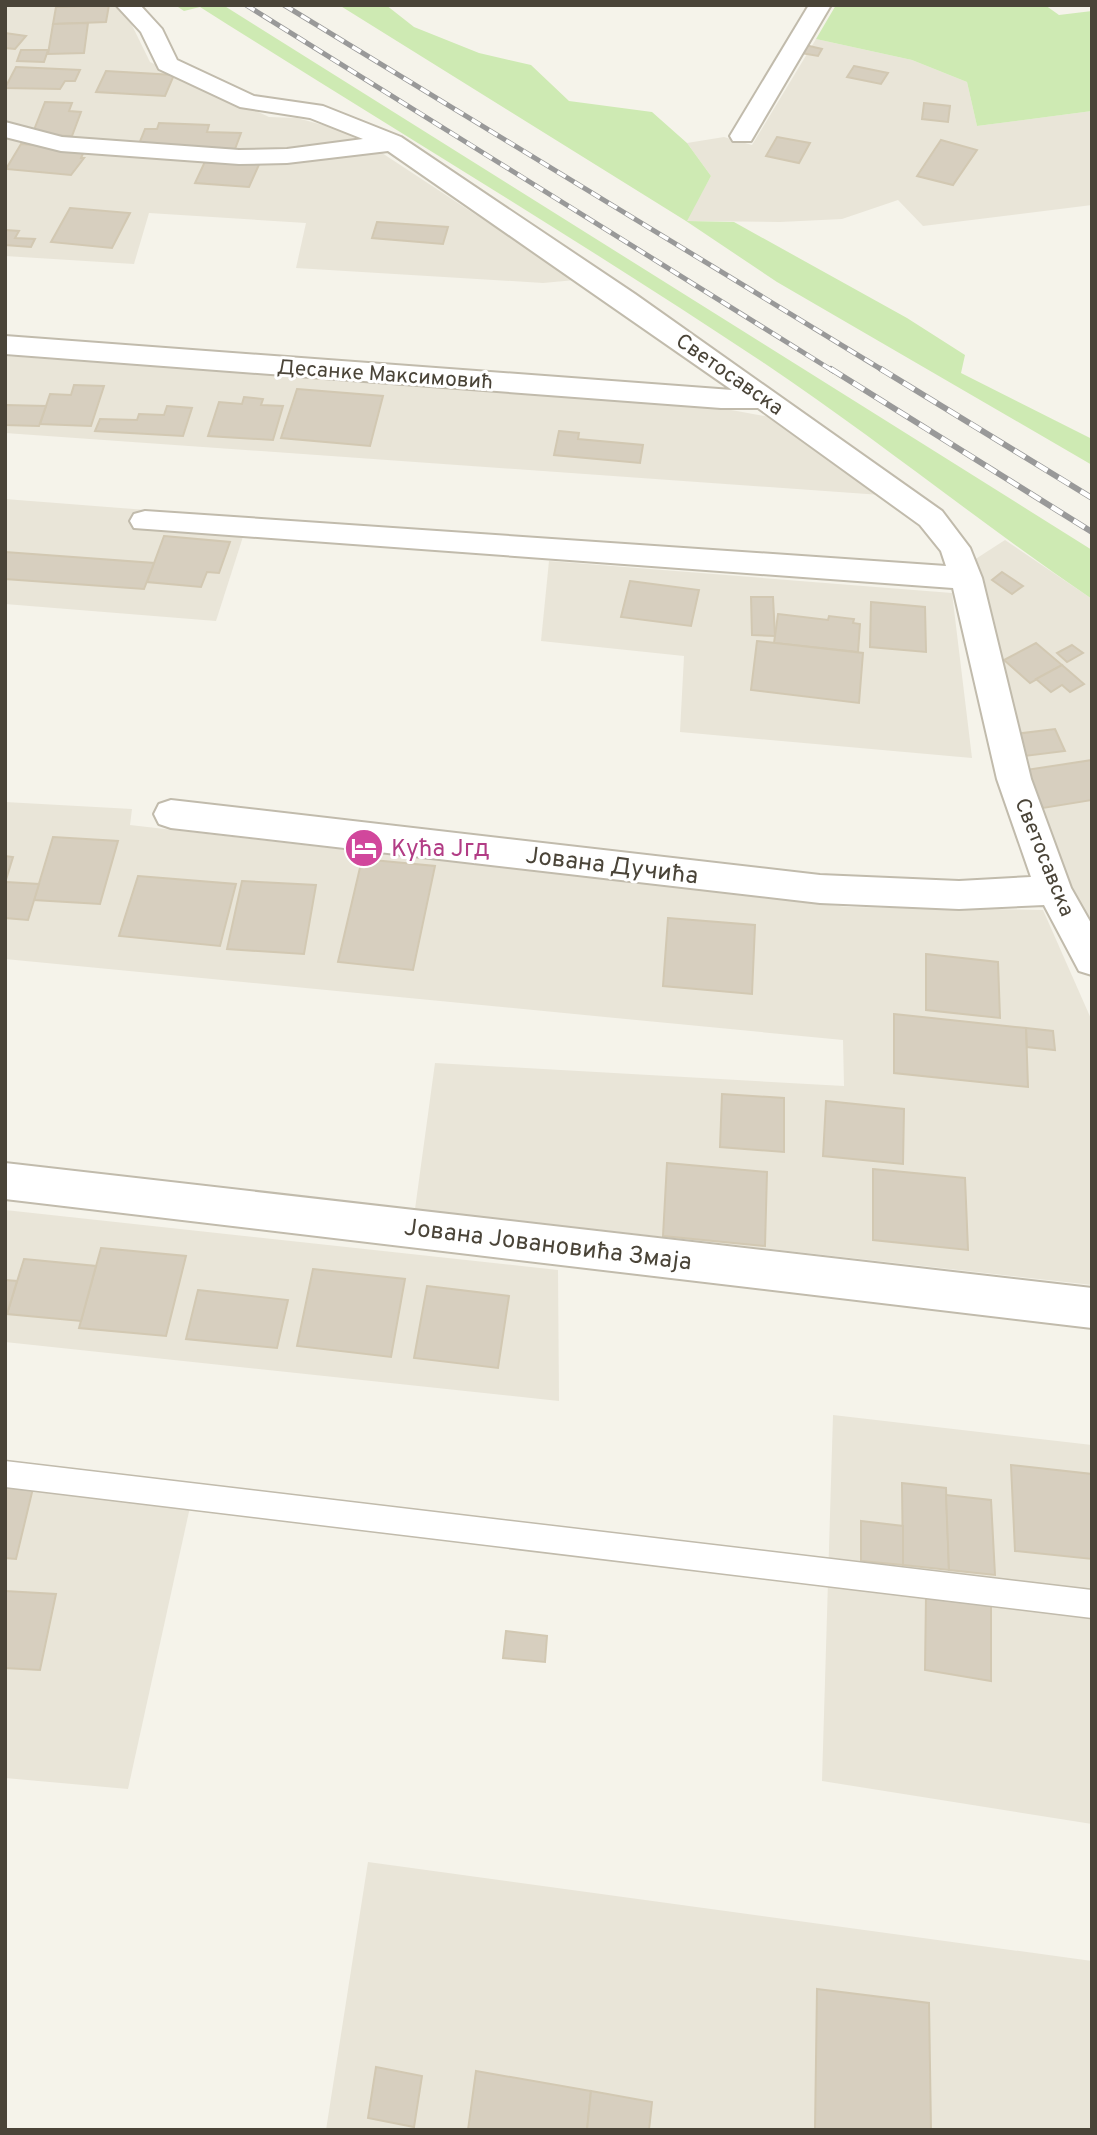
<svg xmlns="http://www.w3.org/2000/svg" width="1097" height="2135" viewBox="0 0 1097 2135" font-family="Overpass,sans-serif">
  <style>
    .residential { fill: #e9e5d8 }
    .green { fill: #ceeab3 }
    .building { fill: #d7cfbf; stroke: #d2c8b2; stroke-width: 2 }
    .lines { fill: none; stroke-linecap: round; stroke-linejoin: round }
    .lane-casing { stroke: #c1bbac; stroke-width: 3 }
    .street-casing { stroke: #c1bbac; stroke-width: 4 }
    .lane { fill: #fff; fill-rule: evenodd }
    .street { fill: #fff; fill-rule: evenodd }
    .rail-far1-casing { stroke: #999; stroke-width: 5 }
    .rail-casing { stroke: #999; stroke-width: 6 }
    .rail-far1 { stroke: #fff; stroke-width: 3.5; stroke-dasharray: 10; stroke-linecap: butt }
    .rail { stroke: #fff; stroke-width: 4.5; stroke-dasharray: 13; stroke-linecap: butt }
    .labels { text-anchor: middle; stroke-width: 6; stroke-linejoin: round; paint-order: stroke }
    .far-street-label { font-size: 21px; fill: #4a4438; stroke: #fff }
    .hotel-label { font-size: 24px; fill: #b23c85; stroke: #fff; text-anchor: start }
    .street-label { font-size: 24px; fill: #4a4438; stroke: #fff }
  </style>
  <rect width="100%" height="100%" fill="#f5f3ea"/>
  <g class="residential">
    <path d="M5 5H119L124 9 150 62 269 117 297 118 341 130 382 153 575 280 543 283 296 268 306 223 149 213 134 264 5 256Z"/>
    <path d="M816 39 912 60 967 82 977 126 1092 111V205L923 226 898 200 842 219 780 222 686 221 711 176 687 143 724 137 752 145Z"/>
    <path d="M5 356 704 405 770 417 881 495 5 433Z"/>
    <path d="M5 499 249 518 216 621 5 604Z"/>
    <path d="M1005 540 1092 599V931L1033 810 974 560Z"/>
    <path d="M549 561 952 593 972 758 680 732 684 656 541 641Z"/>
    <path d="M5 802 132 809 130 825 848 907 1043 910 1092 1021V1285L415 1209 435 1063 844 1086 843 1040 5 959Z"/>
    <path d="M5 1210 558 1270 559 1401 5 1342Z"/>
    <path d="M833 1415 1092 1445V1824L822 1781Z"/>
    <path d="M5 1477 192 1498 128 1789 5 1778Z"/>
    <path d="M368 1862 1092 1961V2130H326Z"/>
  </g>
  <g class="green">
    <path d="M175 5H223L1092 550V599C980 523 876 438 764 363 579 240 388 126 200 7L184 11Z"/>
    <path d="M339 5H386L414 27 479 53 531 65 569 101 652 112 687 143 711 176 687 221 734 222 907 318 965 355 961 373 1092 439V465L777 282 686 221Z"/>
    <path d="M836 5H1045L1059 15 1092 11V111L977 126 967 82 912 60 816 39Z"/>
  </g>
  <g class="building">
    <path d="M109 5 106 22 53 24 56 7Z"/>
    <path d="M88 23 84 53 48 54 53 24Z"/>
    <path d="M5 33 26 36 15 49 5 48Z"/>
    <path d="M805 45 822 49 818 56 801 53Z"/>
    <path d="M21 50H48L44 62 17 61Z"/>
    <path d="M854 66 888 73 881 84 847 77Z"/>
    <path d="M16 67 80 70 75 81H65L60 89 5 88Z"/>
    <path d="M106 71 174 75 165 96 96 92Z"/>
    <path d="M45 102 72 103 69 111 81 112 72 136 32 135Z"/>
    <path d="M924 103 950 106 948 122 922 119Z"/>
    <path d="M159 123 209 125 207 132 241 133 235 149 139 144 145 129H157Z"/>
    <path d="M777 137 810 143 799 163 766 156Z"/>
    <path d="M941 140 977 150 953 185 917 176Z"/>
    <path d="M21 144 85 149 81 158H84L71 175 6 169Z"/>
    <path d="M208 155 261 160 249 187 195 183Z"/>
    <path d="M70 208 130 213 112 248 51 242Z"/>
    <path d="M377 222 448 227 443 244 372 238Z"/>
    <path d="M5 230 19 231 15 238 35 239 31 247 5 245Z"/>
    <path d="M74 385 104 386 91 426 40 424 50 394 71 395Z"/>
    <path d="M297 389 383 396 370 446 281 438Z"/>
    <path d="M244 397 263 399 261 405 283 406 273 440 208 436 219 402 242 404Z"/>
    <path d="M6 405 46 406 39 426 5 425Z"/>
    <path d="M167 406 192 408 183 436 95 431 100 419 137 420 139 414 164 415Z"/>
    <path d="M559 431 579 433 578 439 643 445 640 463 554 455Z"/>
    <path d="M164 536 230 542 219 573 207 572 201 587 147 582Z"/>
    <path d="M5 552 154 563 144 589 5 579Z"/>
    <path d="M1002 572 1023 586 1012 594 992 580Z"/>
    <path d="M630 581 699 590 691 626 621 617Z"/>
    <path d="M751 597H773L775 636 752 635Z"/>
    <path d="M871 602 925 607 926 652 870 647Z"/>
    <path d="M778 614 828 620 829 616 854 619 853 623 860 624 858 652 774 643Z"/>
    <path d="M757 641 863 653 859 703 751 690Z"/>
    <path d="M1036 643 1062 665 1030 683 1004 660Z"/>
    <path d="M1072 645 1083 653 1067 662 1057 653Z"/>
    <path d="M1062 665 1084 684 1070 692 1062 685 1051 692 1036 679Z"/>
    <path d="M1055 729 1065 751 1016 757 1007 735Z"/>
    <path d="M1092 760V800L1043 808 1026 770Z"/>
    <path d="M53 837 118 841 100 904 34 900Z"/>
    <path d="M5 856 13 857 5 883Z"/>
    <path d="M362 859 435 866 413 970 338 962Z"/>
    <path d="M138 876 236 884 220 946 119 936Z"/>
    <path d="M242 881 316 885 304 954 227 949Z"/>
    <path d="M6 882 39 884 28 920 5 918Z"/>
    <path d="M668 918 755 925 752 994 663 986Z"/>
    <path d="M926 954 998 962 1000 1018 926 1010Z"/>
    <path d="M894 1014 1026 1028 1028 1087 894 1073Z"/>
    <path d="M1026 1028 1053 1031 1055 1050 1027 1047Z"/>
    <path d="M722 1094 784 1098V1152L720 1147Z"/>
    <path d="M826 1101 904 1109 903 1164 823 1156Z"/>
    <path d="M667 1163 767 1172 765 1246 663 1236Z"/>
    <path d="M873 1169 965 1178 968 1250 873 1240Z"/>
    <path d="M101 1248 186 1256 166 1336 79 1328Z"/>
    <path d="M24 1259 96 1266 81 1321 7 1314Z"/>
    <path d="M313 1269 405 1279 391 1357 297 1346Z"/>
    <path d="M5 1280 17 1281 7 1314H5Z"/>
    <path d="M427 1286 509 1296 498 1368 414 1358Z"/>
    <path d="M198 1290 288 1300 277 1348 186 1339Z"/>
    <path d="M1011 1465 1092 1474V1559L1015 1551Z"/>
    <path d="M5 1482 34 1484 16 1559 5 1558Z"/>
    <path d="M902 1483 946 1488 949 1570 903 1565Z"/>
    <path d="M946 1495 991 1500 995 1575 949 1570Z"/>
    <path d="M861 1521 903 1526V1565L861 1561Z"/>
    <path d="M5 1591 56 1594 40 1670 5 1668Z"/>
    <path d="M926 1596 991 1606V1681L925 1670Z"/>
    <path d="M506 1631 547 1636 545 1662 503 1658Z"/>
    <path d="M817 1989 929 2003 931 2130H815Z"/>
    <path d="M376 2067 422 2076 414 2127 368 2118Z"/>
    <path d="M476 2071 591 2091 587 2130H468Z"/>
    <path d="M591 2091 652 2102 649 2130H587Z"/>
  </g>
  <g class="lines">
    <g class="lane-casing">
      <path id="lane" d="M5 1461 1092 1590V1618L5 1487Z"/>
    </g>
    <g class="street-casing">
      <g id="street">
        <path d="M116 5H140L162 29 177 60 254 96 323 106 401 137 635 294 942 511 970 548 982 578 1031 779 1071 888 1092 925V975L1079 971 1044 905 959 909 820 903 171 828 159 824 154 814 159 804 171 800 820 875 959 881 1031 877 997 779 953 588 134 528 130 521 134 514 145 511 946 566 941 551 920 525 758 408H721L5 354V336L732 390 388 151 287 163 239 164 61 151 5 137V122L62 137 239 150 287 149 363 139 310 118 240 107 159 69 141 32Z"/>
        <path d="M809 5H831L751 141H733L730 136Z"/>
        <path d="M5 1163 1092 1288V1328L5 1199Z"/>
      </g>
    </g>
    <use href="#lane" class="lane"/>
    <use href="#street" class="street"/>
    <g class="rail-far1-casing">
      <g id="rail-far1">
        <path d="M246 5 833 371"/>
        <path d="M284 5 884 371"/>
      </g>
    </g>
    <g class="rail-casing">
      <g id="rail">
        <path d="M831 369 1092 532"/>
        <path d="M881 369 1092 498"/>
      </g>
    </g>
    <use href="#rail-far1" class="rail-far1"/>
    <use href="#rail" class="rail"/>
  </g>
  <defs>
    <g id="hotel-disc" transform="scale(2.0125)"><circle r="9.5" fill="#d1479c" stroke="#fff"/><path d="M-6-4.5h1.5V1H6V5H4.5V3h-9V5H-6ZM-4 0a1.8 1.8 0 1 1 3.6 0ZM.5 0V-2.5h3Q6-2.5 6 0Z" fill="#fff"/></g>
  </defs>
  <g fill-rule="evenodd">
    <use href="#hotel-disc" x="364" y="848"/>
  </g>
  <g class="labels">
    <g class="far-street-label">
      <text transform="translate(385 374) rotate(4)" y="7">Десанке Максимовић</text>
      <text transform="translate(730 374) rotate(35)" y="7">Светосавска</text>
      <text transform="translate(1045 857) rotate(68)" y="7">Светосавска</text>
    </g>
    <g class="hotel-label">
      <text x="391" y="856">Кућа Јгд</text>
    </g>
    <g class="street-label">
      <text transform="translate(612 865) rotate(7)" y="8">Јована Дучића</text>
      <text transform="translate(548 1244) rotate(7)" y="8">Јована Јовановића Змаја</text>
    </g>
  </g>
  <rect width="1097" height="2135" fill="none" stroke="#4a4438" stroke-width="14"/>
</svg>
